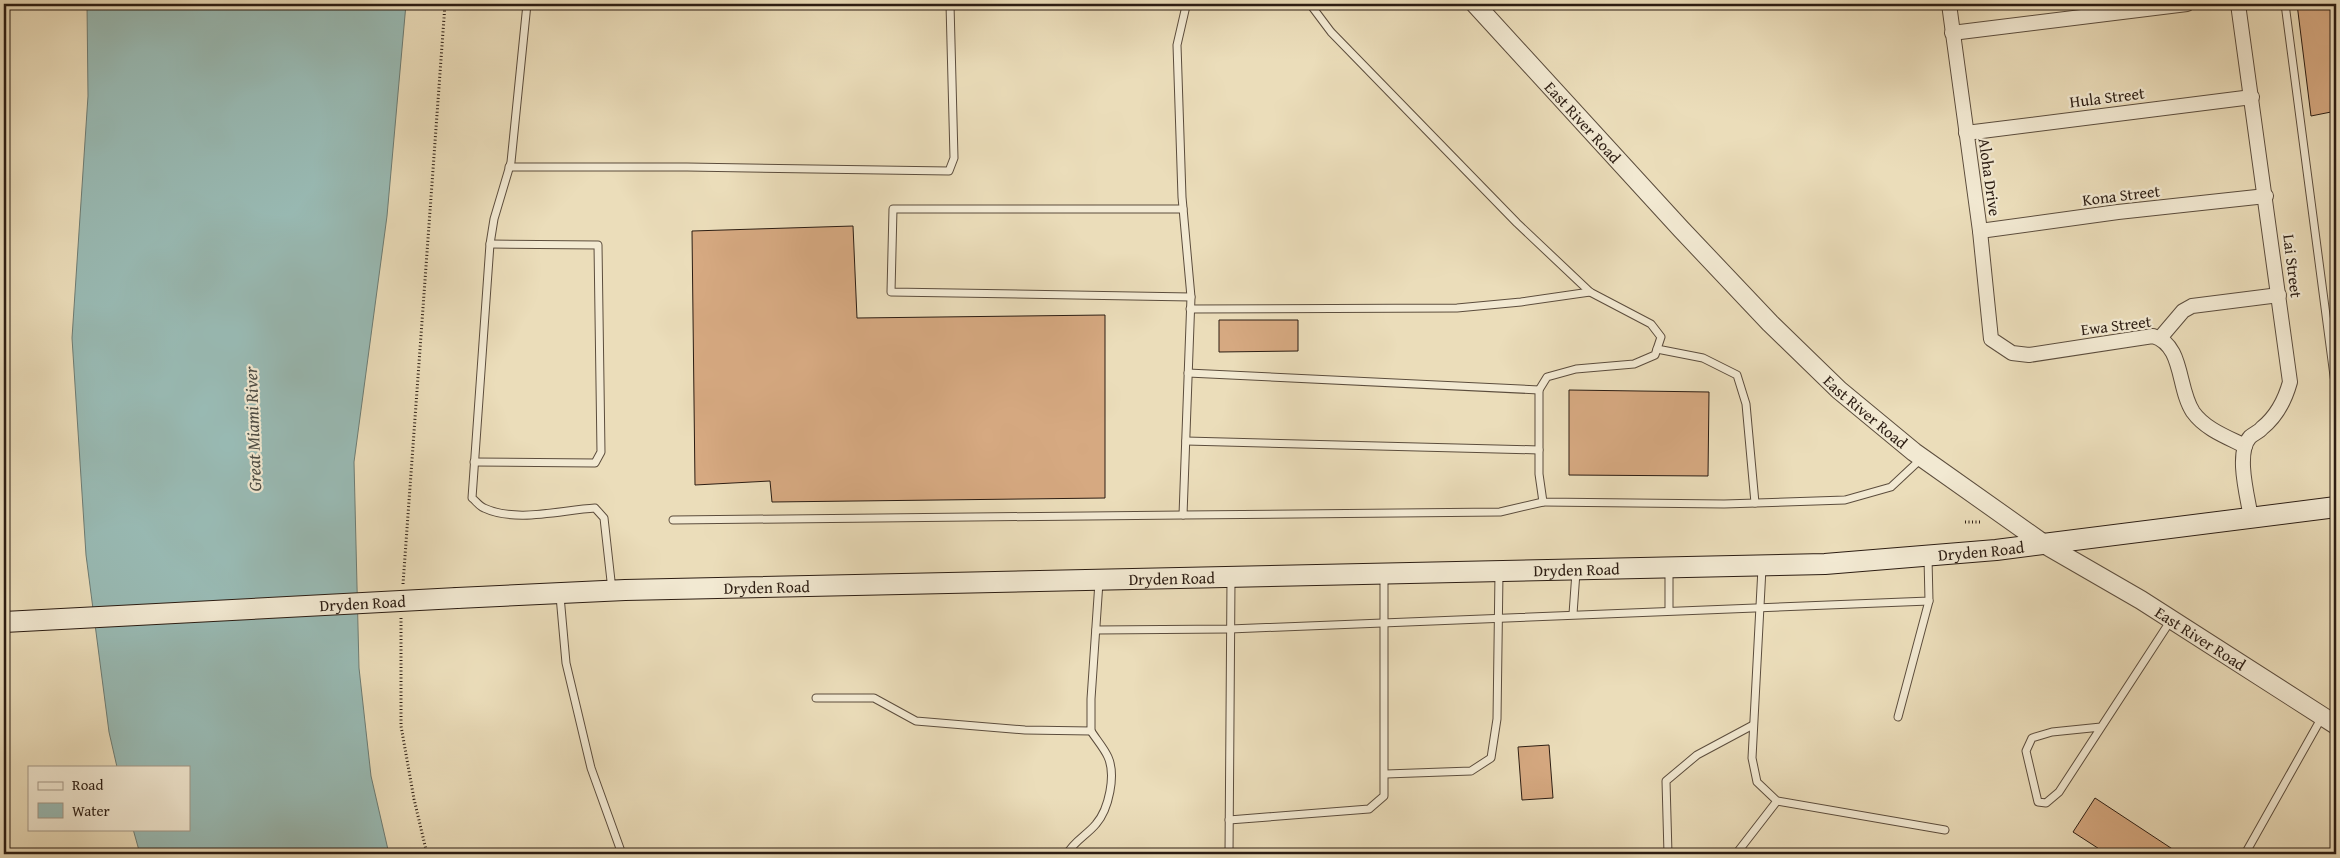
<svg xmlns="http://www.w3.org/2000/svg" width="2340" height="858" viewBox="0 0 2340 858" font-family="'Gentium Book Plus',serif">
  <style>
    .water { fill: #99bbb5; stroke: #6d7c74 }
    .building { fill: #d6a981; stroke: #2c1d13 }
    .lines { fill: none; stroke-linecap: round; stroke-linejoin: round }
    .service-casing { stroke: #5c4d3d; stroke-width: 9 }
    .minor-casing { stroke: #5c4d3d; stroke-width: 16 }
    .tertiary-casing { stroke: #5c4d3d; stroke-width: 20 }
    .secondary-casing { stroke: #2c1d13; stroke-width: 22 }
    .path { stroke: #2c1d13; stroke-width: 3; stroke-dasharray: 1 2.5; stroke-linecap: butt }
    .service { stroke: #f2e9d2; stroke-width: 7 }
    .minor { stroke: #f2e9d2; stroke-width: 14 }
    .tertiary { stroke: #f2e9d2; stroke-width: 18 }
    .secondary { stroke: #f2e9d2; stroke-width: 20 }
    .secondary-bridge-casing { stroke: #2c1d13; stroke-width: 22; stroke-linecap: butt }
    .secondary-bridge { stroke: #f2e9d2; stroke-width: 20 }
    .labels { text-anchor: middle; stroke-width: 4.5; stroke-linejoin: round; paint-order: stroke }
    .street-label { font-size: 16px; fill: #2c1d13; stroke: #f2e9d2 }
    .water-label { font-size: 18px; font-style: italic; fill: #4d4c44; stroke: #f2e9d2 }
  </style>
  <rect width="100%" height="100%" fill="#ebddba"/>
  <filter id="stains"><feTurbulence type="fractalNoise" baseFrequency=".004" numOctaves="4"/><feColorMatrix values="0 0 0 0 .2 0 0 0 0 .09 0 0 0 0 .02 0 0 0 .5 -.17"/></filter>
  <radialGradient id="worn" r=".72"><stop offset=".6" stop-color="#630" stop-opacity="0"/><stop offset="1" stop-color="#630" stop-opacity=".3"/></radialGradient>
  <path class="water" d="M87 4H406L387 216 354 462 359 668 371 776 389 854H140L133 829H189V767H117L109 732 86 555 72 338 88 96Z"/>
  <g class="building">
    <path d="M2297 4H2336V111L2311 116Z"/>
    <path d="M853 226 857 318 1105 315V498L772 502 770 481 695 485 692 231Z"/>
    <path d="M1219 320H1298V351L1219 352Z"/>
    <path d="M1569 390 1709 392 1708 476 1569 475Z"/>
    <path d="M1549 745 1553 798 1522 800 1518 747Z"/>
    <path d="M2095 798 2180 854H2107L2073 832Z"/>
  </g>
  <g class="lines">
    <g class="service-casing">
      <g id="service">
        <path d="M527 4 511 162 494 219 490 244 472 498C476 501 479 506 484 508 516 523 561 510 595 508L604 518 612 590"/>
        <path d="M1189 4 1186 6 1177 45 1182 197 1191 297 1183 515 1500 512 1543 502"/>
        <path d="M1310 4 1331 32 1517 223 1590 292 1651 324 1661 337 1655 355 1634 364 1576 369 1547 377 1539 390V474L1543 502 1724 504 1845 500 1891 487 1922 458"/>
        <path d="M2285 4 2336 391"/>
        <path d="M509 167H687L949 171 954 158 950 4"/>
        <path d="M1183 209H893L891 292 1191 297"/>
        <path d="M1190 309 1457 308 1521 302 1590 292"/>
        <path d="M1657 349 1703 358 1737 375 1746 404 1755 503"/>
        <path d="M1188 373 1539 390"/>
        <path d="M1186 441 1539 450"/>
        <path d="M474 462 595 463 601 452 598 245 490 244"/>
        <path d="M673 520 1183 515"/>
        <path d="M1762 568 1752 758 1757 782 1777 801 1945 830"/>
        <path d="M560 596 566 663 591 768 622 854"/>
        <path d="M1669 610V568"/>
        <path d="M1573 614 1576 572"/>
        <path d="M1096 630 1230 629 1929 601 1928 558"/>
        <path d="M816 698H874L916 721 1025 730 1091 731V699L1099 582"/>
        <path d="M1898 717 1929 601"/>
        <path d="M2101 727 2052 732 2032 738 2026 751 2038 802 2046 803 2059 792 2171 620"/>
        <path d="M1386 774 1471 771 1491 758 1497 719 1499 573"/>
        <path d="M1229 820 1369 809 1384 796V575"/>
        <path d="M1067 854C1074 841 1087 835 1096 824 1109 809 1116 775 1108 757 1104 748 1096 739 1091 731"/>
        <path d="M1229 854 1231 580"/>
        <path d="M1668 854 1666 781 1697 755 1753 725"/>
        <path d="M1736 854 1777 801"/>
        <path d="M2245 854 2322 717"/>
      </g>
    </g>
    <g class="minor-casing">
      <g id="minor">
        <path d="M1949 4 1980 231 1991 339 2012 353 2029 355 2153 336C2184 345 2177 388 2193 412 2205 429 2227 437 2245 446"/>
        <path d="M2238 4 2290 382C2285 400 2277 416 2262 428 2259 432 2253 434 2250 437 2235 453 2248 498 2251 518"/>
        <path d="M1952 33 2187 4"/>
        <path d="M1966 133 2252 97"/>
        <path d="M1980 231 2118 212 2266 196"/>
        <path d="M2160 338 2183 311 2192 306 2279 295"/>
      </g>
    </g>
    <g class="tertiary-casing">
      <g id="tertiary">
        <path id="s1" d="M1475 4 1681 229 1770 323 1839 390 1914 452 2044 544 2141 600 2336 725"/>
      </g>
    </g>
    <g class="secondary-casing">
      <g id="secondary">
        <path id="s2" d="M457 598 625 590 1825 564 1996 550 2336 507"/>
      </g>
    </g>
    <g class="path">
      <path d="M1965 522H1982"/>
      <path d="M403 584 445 4"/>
      <path d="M401 618V726L414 799 427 854"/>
    </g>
    <use href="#service" class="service"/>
    <use href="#minor" class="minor"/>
    <use href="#tertiary" class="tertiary"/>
    <use href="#secondary" class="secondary"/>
    <g class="secondary-bridge-casing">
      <g id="secondary-bridge">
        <path id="s3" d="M4 622 457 598"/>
      </g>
    </g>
    <use href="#secondary-bridge" class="secondary-bridge"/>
  </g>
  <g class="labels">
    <g class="street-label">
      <text transform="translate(2107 97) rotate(-7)" y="6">Hula Street</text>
      <text dy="6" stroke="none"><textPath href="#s1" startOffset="160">East River Road</textPath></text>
      <text transform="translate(1990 177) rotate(82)" y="6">Aloha Drive</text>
      <text transform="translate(2121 195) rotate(-7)" y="6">Kona Street</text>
      <text transform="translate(2293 266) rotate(83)" y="6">Lai Street</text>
      <text transform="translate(2116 325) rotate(-7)" y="6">Ewa Street</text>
      <text dy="6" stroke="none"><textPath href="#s1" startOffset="565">East River Road</textPath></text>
      <text dy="6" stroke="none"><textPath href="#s2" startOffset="1525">Dryden Road</textPath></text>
      <text dy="6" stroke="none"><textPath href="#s2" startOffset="1120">Dryden Road</textPath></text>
      <text dy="6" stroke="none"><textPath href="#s2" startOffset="715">Dryden Road</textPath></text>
      <text dy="6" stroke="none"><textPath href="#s2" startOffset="310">Dryden Road</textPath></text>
      <text dy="6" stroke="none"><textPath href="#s3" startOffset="359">Dryden Road</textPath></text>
      <text dy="6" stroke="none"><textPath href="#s1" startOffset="970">East River Road</textPath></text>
    </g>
    <g class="water-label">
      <text transform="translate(253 429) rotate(-92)" y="6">Great Miami River</text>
    </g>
  </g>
  <rect width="2340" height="858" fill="none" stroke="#ebddba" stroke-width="20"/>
  <rect x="5" y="5" width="2330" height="848" fill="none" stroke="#2c1d13" stroke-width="2.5"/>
  <rect x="10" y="10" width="2320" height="838" fill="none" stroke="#2c1d13"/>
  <rect x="28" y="766" width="162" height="65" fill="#f2e9d2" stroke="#a39786"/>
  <rect x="38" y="782" width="25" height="8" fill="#f2e9d2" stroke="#a39786"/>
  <text x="72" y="790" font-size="15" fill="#2c1d13">Road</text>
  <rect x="38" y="803" width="25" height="15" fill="#99bbb5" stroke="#a39786"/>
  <text x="72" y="816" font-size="15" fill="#2c1d13">Water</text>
  <rect width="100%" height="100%" filter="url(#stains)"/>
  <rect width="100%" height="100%" fill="url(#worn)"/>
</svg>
